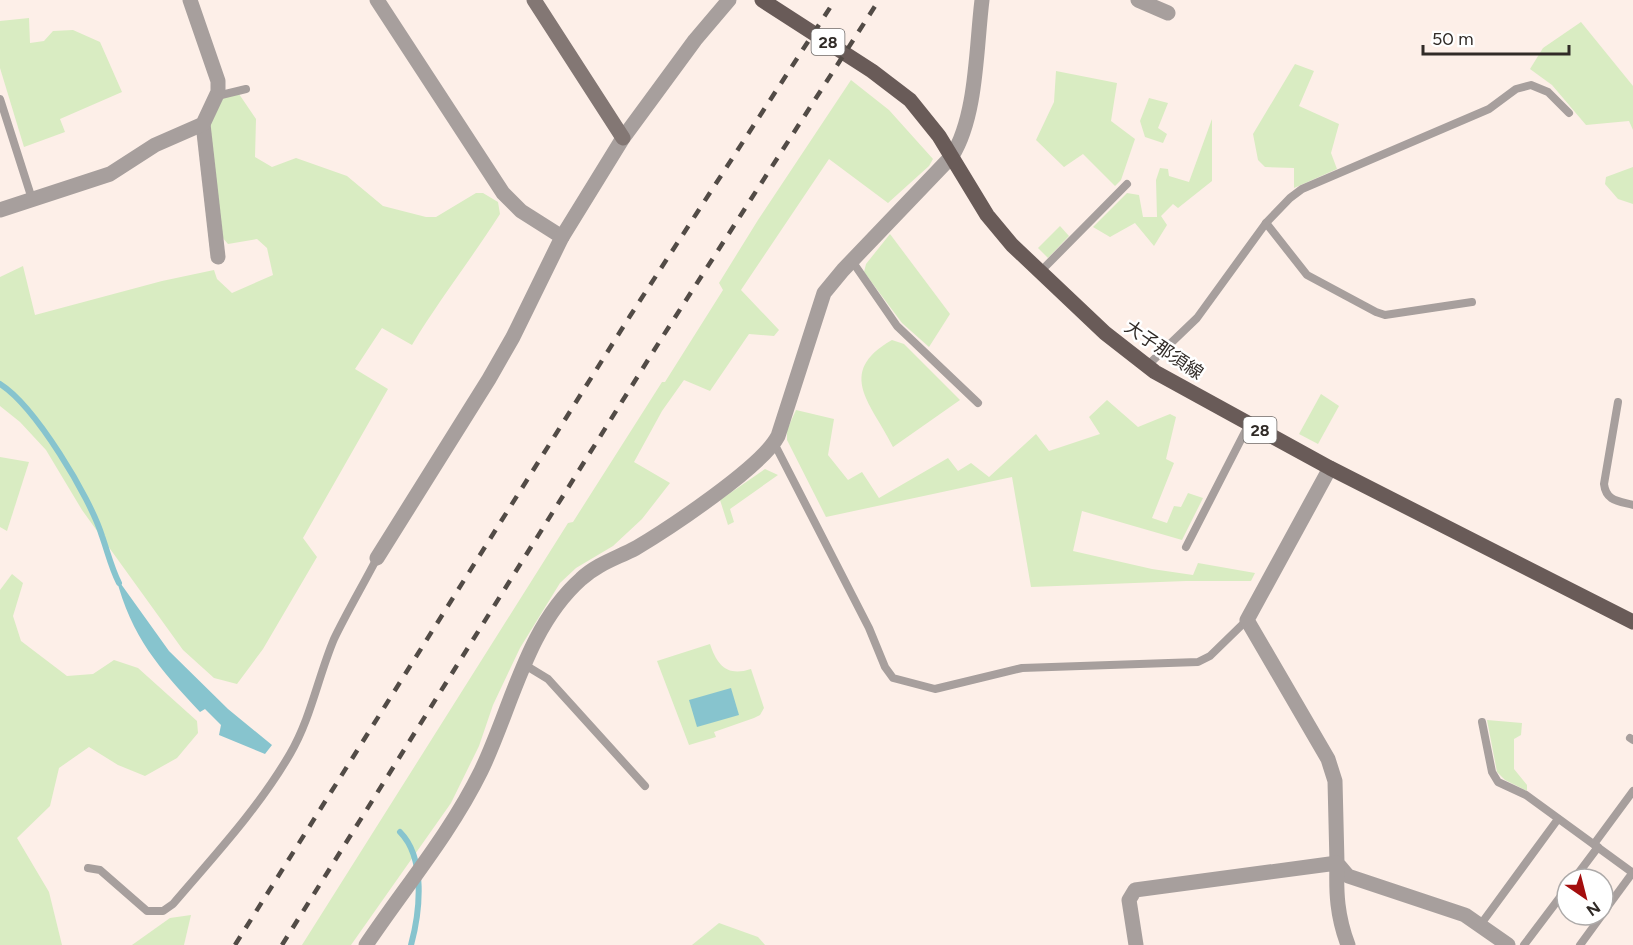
<svg xmlns="http://www.w3.org/2000/svg" width="1633" height="945" viewBox="0 0 1633 945" font-family="Figtree,'Noto Sans JP',sans-serif">
  <style>
    .green { fill: #d9ecc2 }
    .water { fill: #87c4ce }
    .lines { fill: none; stroke-linecap: round; stroke-linejoin: round }
    .stream { stroke: #87c4ce; stroke-width: 6 }
    .service { stroke: #a79f9d; stroke-width: 8 }
    .minor { stroke: #a79f9d; stroke-width: 15 }
    .tertiary { stroke: #a79f9d; stroke-width: 15 }
    .secondary { stroke: #837774; stroke-width: 15 }
    .primary { stroke: #695b58; stroke-width: 15 }
    .rail { stroke: #524b46; stroke-width: 4.5; stroke-dasharray: 10 10; stroke-linecap: butt }
    .labels { text-anchor: middle; stroke-width: 5; stroke-linejoin: round; paint-order: stroke }
    .shield { fill: #fff; stroke: #6f6b68; stroke-width: 1.5 }
    .shield-label { font-size: 16px; font-weight: bold; fill: #312b27 }
    .street-label { font-size: 18px; fill: #312b27; stroke: #fff }
  </style>
  <rect width="100%" height="100%" fill="#fdefe8"/>
  <g class="green">
    <path d="M29 18 30 43 44 41 53 31 73 30 100 42 122 92 60 119 65 132 24 147 0 68V21Z"/>
    <path d="M1581 22 1633 86V130L1629 121 1586 125 1552 85 1530 69 1543 48Z"/>
    <path d="M1295 64 1314 71 1299 106 1339 124 1331 153 1337 169 1294 188V168L1265 167 1258 160 1253 134Z"/>
    <path d="M1056 71 1117 83 1111 121 1135 139 1121 180 1115 186 1083 154 1064 167 1036 140 1054 102Z"/>
    <path d="M851 80 889 110 933 159 929 166 888 203 829 159 741 290 779 330 774 336 749 334 710 391 684 380 662 411 634 462 670 483 642 519 613 546 576 568 560 583 520 648 493 705 479 746 451 803 351 945H302L568 523 573 522 662 382H665L723 290 719 283 758 220Z"/>
    <path d="M239 94 256 119 255 157 272 167 296 158 347 176 383 206 426 217H436L476 193H483L498 202 500 214C472 258 439 300 412 345L382 328 355 369 388 389 303 538 317 557 263 649 237 684 214 678 183 650 82 510 46 450 20 422 0 406V277L23 266 35 315 162 281 214 270 217 279 232 293 273 275 267 248 257 239 228 244 221 236 207 125 220 98Z"/>
    <path d="M1149 98 1168 103 1158 128 1167 134 1163 143 1145 137 1140 121Z"/>
    <path d="M1212 119V181L1178 208 1173 204 1161 216 1167 225 1154 246 1135 223 1110 237 1093 227 1127 193 1139 195 1143 217H1157L1156 180 1160 168 1168 169 1169 176 1189 182Z"/>
    <path d="M1633 167V204L1618 199 1605 184 1606 177Z"/>
    <path d="M1060 226 1069 236 1048 258 1038 248Z"/>
    <path d="M890 234 950 314 929 347 902 323 864 272 866 264Z"/>
    <path d="M892 340 904 344 960 400 893 447C873 405 834 373 892 340Z"/>
    <path d="M1321 394 1339 406 1318 444 1299 434Z"/>
    <path d="M1107 400 1138 427 1170 414 1176 417 1166 459 1174 463 1152 518 1167 523 1174 506 1181 507 1188 493 1203 498 1182 540 1082 511 1073 551 1152 569 1193 575 1198 563 1255 573 1251 581H1186L1031 587 1012 477 826 517 787 440V430L796 410 834 419 828 455 848 480 862 472 879 498 948 458 958 471 971 463 989 477 1036 434 1049 451 1100 434 1089 417Z"/>
    <path d="M0 457 29 462 7 531 0 527Z"/>
    <path d="M765 469 778 475 730 509 734 522 728 525 720 500Z"/>
    <path d="M12 574 23 583 13 616 21 641 67 676 93 674 114 660 138 668 197 721 198 733 177 758 145 776 118 765 89 747 59 768 50 806 17 838 49 892 62 945H0V590Z"/>
    <path d="M710 644C717 665 727 677 751 669L764 708 760 715 754 718 714 732 716 737 689 745 657 661Z"/>
    <path d="M1487 720 1522 723 1521 735 1514 739V769L1527 785V791L1505 780 1497 772Z"/>
    <path d="M191 915 184 945H132L170 918Z"/>
    <path d="M719 923 758 937 765 945H692Z"/>
  </g>
  <g class="water">
    <path d="M116 577 169 651 228 709 272 745 265 754 219 735 221 725 205 709 200 712C160 669 131 637 116 577Z"/>
    <path d="M731 688 739 715 697 727 689 700Z"/>
  </g>
  <g class="lines">
    <g class="stream">
      <path d="M0 384C35 406 90 497 102 536 108 553 111 567 119 583"/>
      <path d="M400 832C426 858 420 912 411 945"/>
    </g>
    <g class="service">
      <path d="M217 96 246 89"/>
      <path d="M0 99 32 199"/>
      <path d="M1266 223 1307 275 1376 312 1385 315 1472 302"/>
      <path d="M852 261 897 326 978 403"/>
      <path d="M1040 272 1127 184"/>
      <path d="M1147 366 1197 318 1266 223 1290 198 1302 189 1489 109 1516 89 1531 85 1548 92 1569 113"/>
      <path d="M1618 402 1604 484C1606 501 1618 501 1633 505"/>
      <path d="M774 443 869 628 885 667 893 678 935 689 1022 668 1198 662 1210 656 1247 620"/>
      <path d="M1186 547 1249 424"/>
      <path d="M525 665 548 679 645 786"/>
      <path d="M1482 722 1492 772 1498 782 1526 795 1633 873"/>
      <path d="M1630 738 1633 740"/>
      <path d="M1594 844 1633 791"/>
      <path d="M88 868 100 870 147 911H163L173 904C214 856 258 809 290 754 311 718 318 677 334 639 347 612 363 585 377 558"/>
      <path d="M1574 879 1598 847"/>
      <path d="M1603 913 1633 872"/>
      <path d="M1481 924 1558 819"/>
      <path d="M1524 945 1567 888"/>
      <path d="M1580 945 1602 915"/>
    </g>
    <g class="minor">
      <path d="M1138 0 1168 13"/>
      <path d="M203 124 218 257"/>
      <path d="M0 210 110 174 155 145 203 124 218 92V81L190 0"/>
      <path d="M1330 468 1247 620 1328 759 1335 781 1337 863 1348 876 1465 915 1508 945"/>
      <path d="M377 558 489 379 513 337 562 237 521 211 503 193 377 0"/>
      <path d="M366 945C405 887 450 834 481 771 512 707 526 628 581 579 597 564 617 558 636 548 668 529 762 467 778 436L824 293 843 270 952 156"/>
      <path d="M1136 945 1129 900 1135 890 1337 863C1336 893 1337 916 1348 945"/>
    </g>
    <g class="tertiary">
      <path d="M952 156C977 116 976 48 982 0"/>
      <path d="M562 237 623 138 695 40 729 0"/>
    </g>
    <path class="secondary" d="M534 0 623 138"/>
    <path class="primary" d="M762 0 872 71 910 100 939 136 987 215 1012 245 1105 333 1155 372 1330 468 1633 622"/>
    <g class="rail">
      <path d="M235 945 630 316 835 0"/>
      <path d="M282 945 663 336 879 0"/>
    </g>
  </g>
  <g class="labels">
    <g class="shield">
      <rect x="811.5" y="29" width="33" height="26" rx="4.5"/>
      <rect x="1243.5" y="417" width="33" height="26" rx="4.5"/>
    </g>
    <g class="shield-label">
      <text x="828" y="48">28</text>
      <text x="1260" y="436">28</text>
    </g>
    <g class="street-label">
      <text transform="translate(1164 350) rotate(34)" y="6">大子那須線</text>
    </g>
  </g>
  <g transform="translate(1585 897) rotate(145)"><circle r="28" fill="#ffffff" stroke="#adaaa9" stroke-width="1.5"/>
  <path d="M0-4.5L10 22L0 15L-10 22Z" fill="#a40e0e"/>
  <text y="-9" font-size="16" font-weight="bold" text-anchor="middle" fill="#312b27">N</text>
  </g>
  <path d="M1423 45v9h146v-9" fill="none" stroke="#312b27" stroke-width="3"/>
  <text x="1432" y="45" font-size="18" fill="#312b27" stroke="#ffffff" stroke-width="4.5" paint-order="stroke">50 m</text>
</svg>
